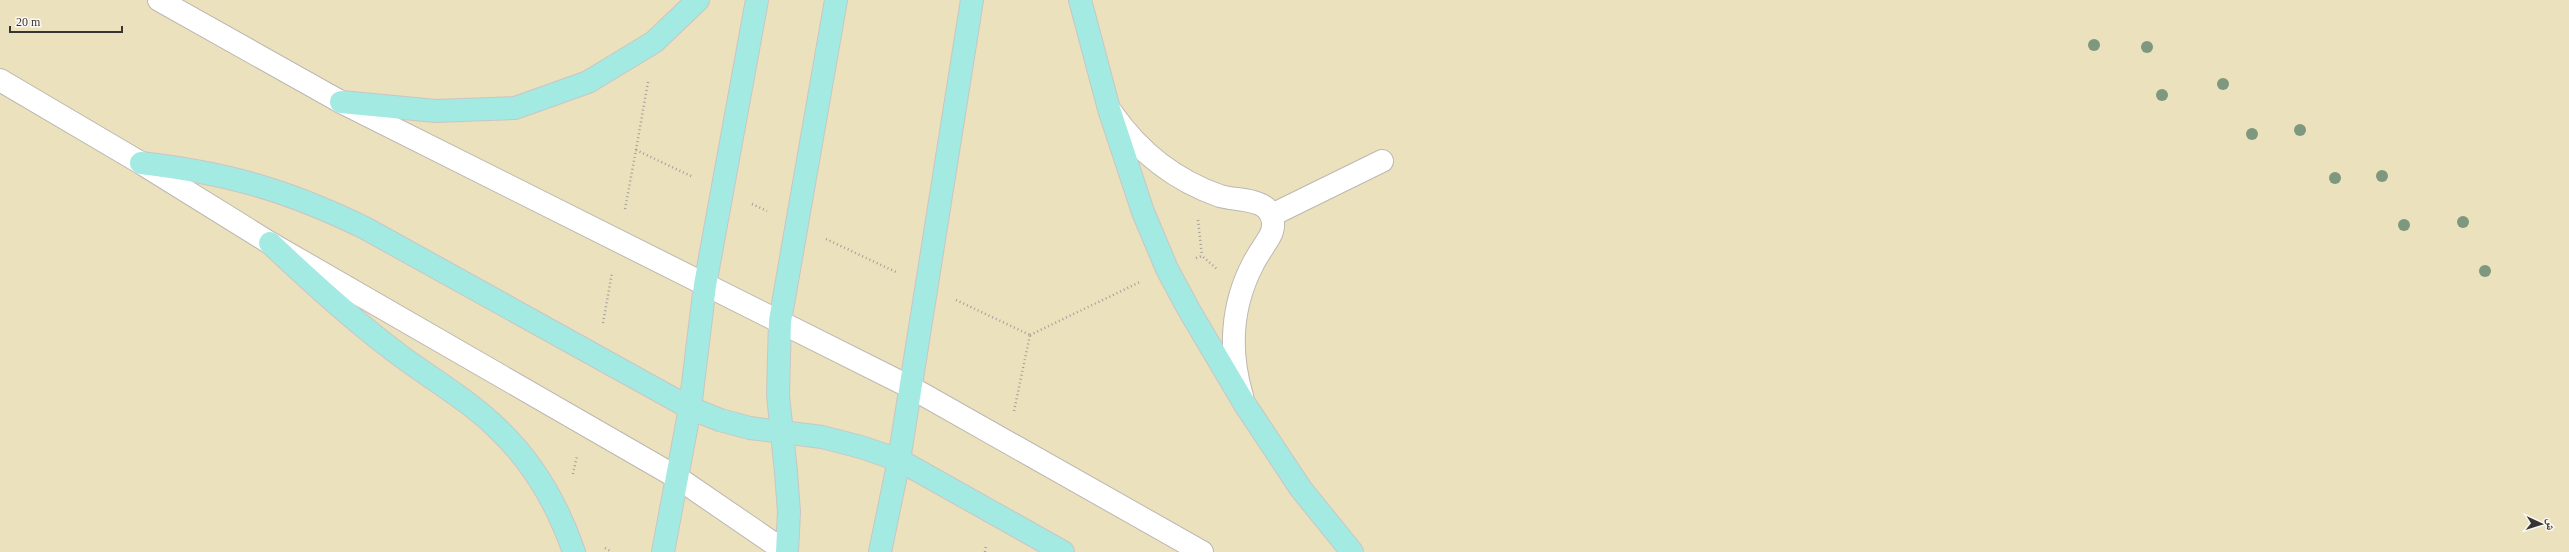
<svg xmlns="http://www.w3.org/2000/svg" width="2569" height="552" viewBox="0 0 2569 552" font-family="'Times New Roman','Noto Naskh Arabic',serif">
  <style>
    .sand { fill: #ebe1bc }
    .lines { fill: none; stroke-linecap: round; stroke-linejoin: round }
    .lane-casing { stroke: #bcb7b2; stroke-width: 24 }
    .secondary-casing { stroke: #bcb7b2; stroke-width: 24 }
    .primary-casing { stroke: #c7c6c6; stroke-width: 24 }
    .path { stroke: #a39f9b; stroke-width: 2.5; stroke-dasharray: 1 3; stroke-linecap: butt }
    .lane { stroke: #fff; stroke-width: 22 }
    .secondary { stroke: #fff; stroke-width: 22 }
    .primary { stroke: #a3ebe2; stroke-width: 22 }
    .tree { fill: #7e987f }
  </style>
  <rect width="100%" height="100%" fill="#eee9e4"/>
  <rect class="sand" x="0" y="0" width="2569" height="552"/>
  <g class="lines">
    <g class="lane-casing">
      <g id="lane">
        <path d="M1112 113C1139 152 1174 180 1220 196 1234 200 1256 199 1266 208 1274 215 1275 227 1270 236 1265 245 1258 254 1253 264 1231 306 1229 352 1242 396"/>
        <path d="M1272 215 1382 161"/>
      </g>
    </g>
    <g class="secondary-casing">
      <g id="secondary">
        <path d="M159 0 341 102 910 387 1202 552"/>
        <path d="M0 80 141 163 270 243 678 478 786 552"/>
      </g>
    </g>
    <g class="primary-casing">
      <g id="primary">
        <path d="M1080 0 1109 109 1143 212 1167 269 1189 310 1244 403 1301 489 1352 552"/>
        <path d="M341 102 436 111 515 108 588 82 654 42 698 0"/>
        <path d="M141 163C227 173 287 190 365 228L690 408 720 420 750 428 822 437 861 447 899 460 1063 552"/>
        <path d="M270 243C308 279 347 315 389 347 423 374 468 399 498 429 534 463 558 506 574 552"/>
        <path d="M663 552 690 408 705 285 757 0"/>
        <path d="M787 552 789 512 786 472 778 395 780 321 836 0"/>
        <path d="M880 552 899 460 972 0"/>
      </g>
    </g>
    <g class="path">
      <path d="M636 150 648 82"/>
      <path d="M752 204 767 211"/>
      <path d="M625 209 636 150 693 177"/>
      <path d="M1198 220 1202 256"/>
      <path d="M826 239 898 273"/>
      <path d="M1196 258 1202 256 1217 269"/>
      <path d="M956 300 1030 335"/>
      <path d="M603 323 612 273"/>
      <path d="M1030 335 1140 282"/>
      <path d="M1014 411 1030 335"/>
      <path d="M573 474 577 456"/>
      <path d="M605 548 612 552"/>
      <path d="M985 552 986 545"/>
    </g>
    <use href="#lane" class="lane"/>
    <use href="#secondary" class="secondary"/>
    <use href="#primary" class="primary"/>
  </g>
  <g class="tree">
    <circle cx="2094" cy="45" r="6"/>
    <circle cx="2147" cy="47" r="6"/>
    <circle cx="2223" cy="84" r="6"/>
    <circle cx="2162" cy="95" r="6"/>
    <circle cx="2300" cy="130" r="6"/>
    <circle cx="2252" cy="134" r="6"/>
    <circle cx="2382" cy="176" r="6"/>
    <circle cx="2335" cy="178" r="6"/>
    <circle cx="2463" cy="222" r="6"/>
    <circle cx="2404" cy="225" r="6"/>
    <circle cx="2485" cy="271" r="6"/>
  </g>
  <g transform="translate(2541 524) rotate(94)" stroke="#fcf7f1" stroke-width="3" paint-order="stroke">
  <path d="M0-3L7 15L0 10L-7 15Z" fill="#373533"/>
  <text y="-6" font-size="11" font-weight="bold" text-anchor="middle" fill="#373533">ش</text>
  </g>
  <path d="M10 26v6h112v-6" fill="none" stroke="#373533" stroke-width="2"/>
  <text x="16" y="26" font-size="12" fill="#373533" stroke="#fcf7f1" stroke-width="3" paint-order="stroke">20 m</text>
</svg>
